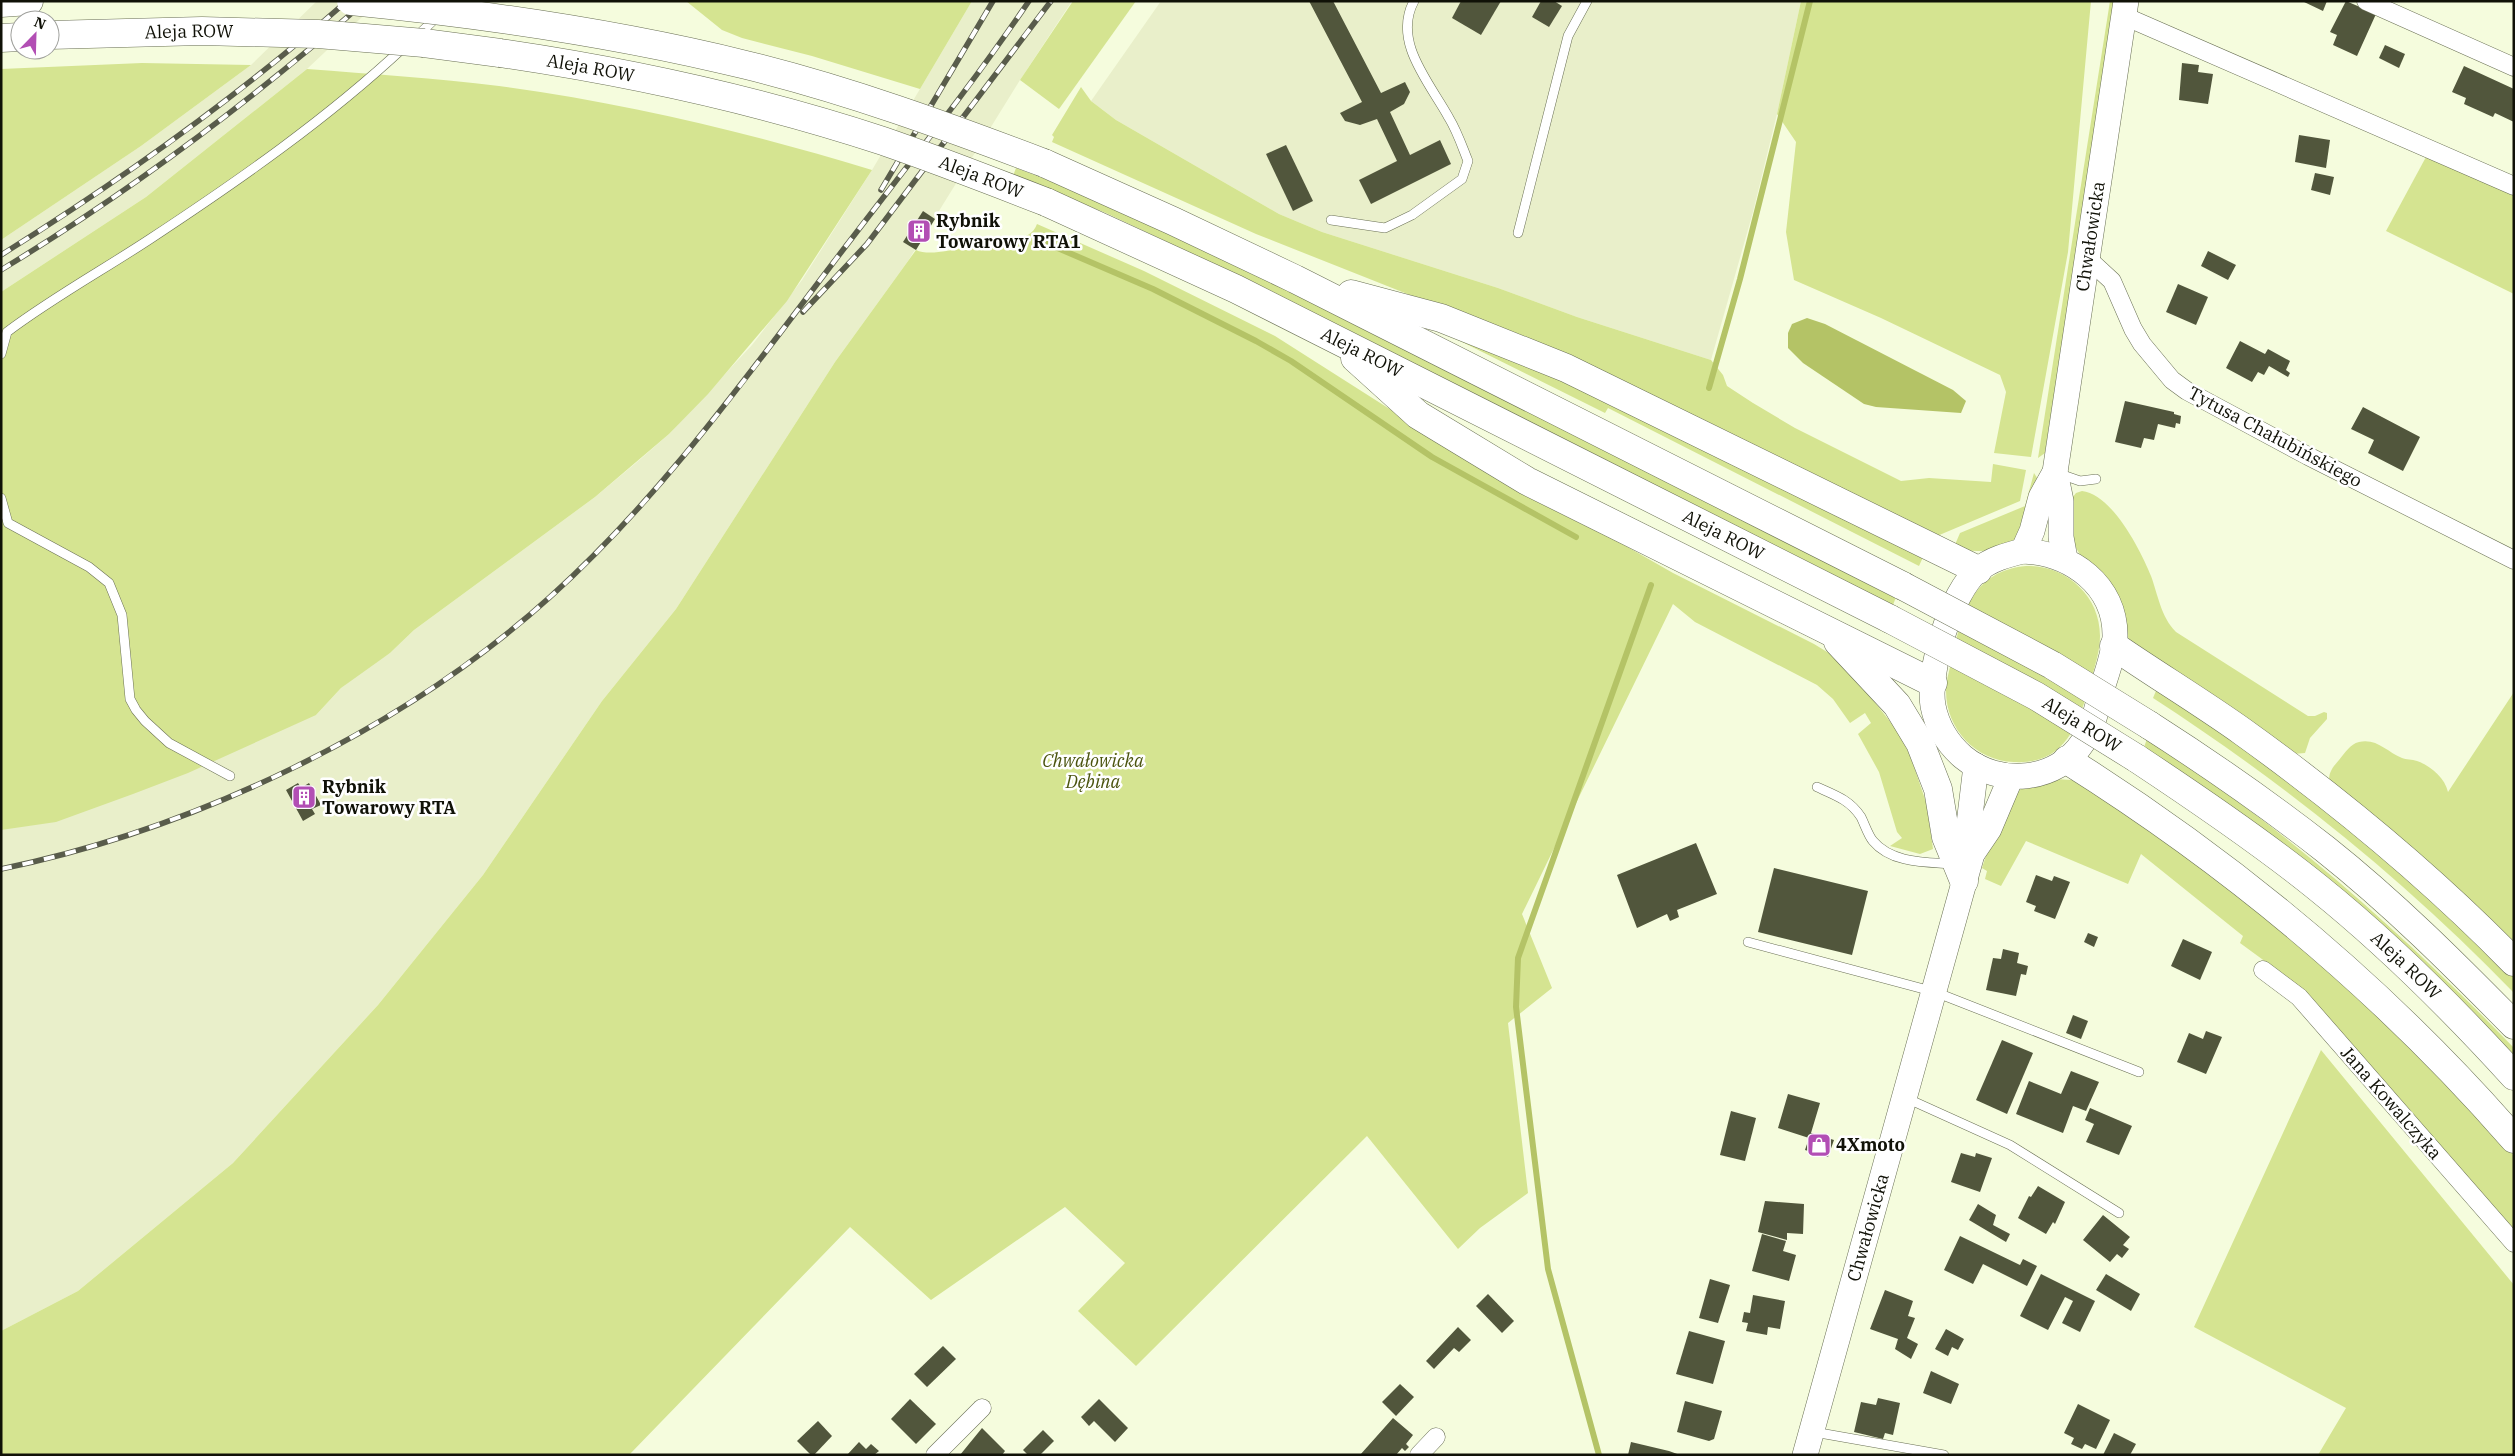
<svg xmlns="http://www.w3.org/2000/svg" width="2515" height="1456" viewBox="0 0 2515 1456" font-family="'IBM Plex Serif',serif">
  <style>
    .built { fill: #e9efca }
    .green { fill: #d5e491 }
    .water { fill: #b4c366 }
    .lines { fill: none; stroke-linecap: round; stroke-linejoin: round }
    .stream { stroke: #b4c366; stroke-width: 6 }
    .building { fill: #51563c }
    .lane-casing { stroke: #6a7055; stroke-width: 10 }
    .street-casing { stroke: #6a7055; stroke-width: 19 }
    .secondary-casing { stroke: #6a7055; stroke-width: 26 }
    .primary-casing { stroke: #6a7055; stroke-width: 29 }
    .lane { stroke: #fff; stroke-width: 9 }
    .street { stroke: #fff; stroke-width: 18 }
    .secondary { stroke: #fff; stroke-width: 25 }
    .primary { stroke: #fff; stroke-width: 28 }
    .rail-casing { stroke: #595c4b; stroke-width: 5.5 }
    .rail { stroke: #fff; stroke-width: 4; stroke-dasharray: 11; stroke-linecap: butt }
    .primary-bridge-casing { stroke: #6a7055; stroke-width: 29; stroke-linecap: butt }
    .primary-bridge { stroke: #fff; stroke-width: 28 }
    .labels { text-anchor: middle; stroke-width: 5; stroke-linejoin: round; paint-order: stroke }
    .street-label { font-size: 18px; fill: #101107; stroke: #fff }
    .poi-label { font-size: 18px; font-weight: bold; fill: #101107; stroke: #fff; text-anchor: start }
    .park-label { font-size: 18px; font-style: italic; fill: #4b540f; stroke: #fff }
  </style>
  <rect width="100%" height="100%" fill="#f5fcdd"/>
  <g class="built">
    <path d="M317 1H379L307 69 146 197 1 292V240L141 146 251 65Z"/>
    <path d="M972 1H1072L1020 80 908 261 835 362 676 609 602 701 483 875 378 1005 233 1163 78 1291 1 1331V491L316 715 341 688 364 670 390 653 414 630 595 497 637 462 669 434 752 345 802 280 872 170Z"/>
    <path d="M1161 1H1801L1777 114 1753 212 1711 360 1577 317 1498 288 1322 232 1279 214 1116 120 1091 101Z"/>
  </g>
  <g class="green">
    <path d="M686 1H972L920 89 812 56 742 38 722 30Z"/>
    <path d="M1073 1H1136L1059 109 1020 80Z"/>
    <path d="M1801 1H2091L2068 252 2031 457 1994 453 2006 392 2000 375 1881 318 1794 280 1786 232 1796 142 1777 114Z"/>
    <path d="M2110 1H2115L2045 453 2038 458Z"/>
    <path d="M142 63 251 65 141 146 1 240V69Z"/>
    <path d="M307 69C371 74 436 78 499 86 626 103 750 133 872 170L787 301 708 394 669 434 595 497 414 630 390 653 341 688 316 715 188 773 133 794 56 822 1 830V292L146 197Z"/>
    <path d="M1081 87 1091 101 1116 120 1279 214 1322 232 1498 288 1577 317 1711 360 1723 375 1727 386 1753 403 1795 428 1901 481 1929 478 1991 482 1993 464 2026 470 2020 501 1937 536 1415 297 1256 234 1052 142 1054 137 1052 135Z"/>
    <path d="M2426 157 2514 192V294L2386 231Z"/>
    <path d="M1016 168C1151 218 1280 286 1408 351 1571 433 1734 515 1896 597L1893 605 1218 266 1106 213 1013 176Z"/>
    <path d="M1037 224 1144 271 1275 336 1421 429 1673 573 1814 644 1842 661 1896 729 1910 755 1927 805 1933 849 1920 854 1890 846 1902 838 1897 832 1879 772 1858 734 1871 723 1865 713 1850 723 1833 699 1817 685 1695 622 1673 604 1522 914 1552 988 1508 1023 1528 1193 1480 1228 1458 1249 1367 1136 1136 1366 1078 1311 1125 1263 1065 1207 931 1300 850 1227 629 1455H1V1331L78 1291 233 1163 378 1005 483 875 602 701 676 609 835 362 916 250C934 259 980 242 999 239L1002 237C1016 241 1032 238 1037 224Z"/>
    <path d="M1436 329 1508 353 1924 555 1919 566 1608 408 1605 413Z"/>
    <path d="M2034 473 2039 481C2034 495 2032 517 2024 529 2010 552 1976 555 1954 547L1960 533 2025 506Z"/>
    <path d="M2082 491C2112 494 2141 551 2151 576 2158 595 2161 617 2176 632L2308 716H2315L2324 712 2327 713V719L2310 738 2305 753 2293 754 2130 642 2124 627 2073 543 2069 502 2076 493Z"/>
    <path d="M2026 566C2065 565 2100 595 2100 636 2100 652 2094 668 2090 684 2078 724 2066 765 2014 762 1976 761 1946 729 1946 691 1946 678 1951 666 1953 654 1963 610 1974 571 2026 566Z"/>
    <path d="M2158 686 2339 816 2514 975V993C2405 880 2284 783 2153 698Z"/>
    <path d="M2514 692V946L2329 780C2329 771 2334 766 2339 760 2345 753 2350 744 2359 742 2377 738 2387 752 2402 758 2406 760 2412 759 2417 761 2431 766 2445 778 2448 792Z"/>
    <path d="M2147 739C2281 824 2403 933 2514 1048V1059L2211 793 2144 747Z"/>
    <path d="M2055 779 2072 780 2131 814 2311 951 2471 1107 2514 1156V1234L2281 973 2240 943 2243 936 2141 854 2128 884 2026 841 2001 886 1985 879 1987 871 1982 868C1990 846 2001 802 2021 789 2031 783 2044 782 2055 779Z"/>
    <path d="M2321 1050 2514 1285V1455H2318L2346 1408 2194 1327Z"/>
  </g>
  <path class="water" d="M1807 318 1825 324 1953 390 1966 401 1961 413 1876 407 1864 404 1803 363 1788 348V333L1792 324Z"/>
  <g class="lines">
    <g class="stream">
      <path d="M1039 240 1153 289 1256 341 1291 361 1432 457 1576 537"/>
      <path d="M1709 388 1740 279 1810 1"/>
      <path d="M1599 1455 1548 1269 1516 1007 1518 958 1651 585"/>
    </g>
  </g>
  <g class="building">
    <path d="M1309 1H1333L1381 93 1405 82 1410 92 1404 104 1390 112 1410 155 1440 140 1451 164 1371 204 1359 180 1397 161 1377 119 1360 125 1345 121 1340 113 1362 102Z"/>
    <path d="M1461 1H1501L1481 35 1452 18Z"/>
    <path d="M1541 1H1554L1562 6 1549 27 1532 17Z"/>
    <path d="M2302 1H2327L2323 11Z"/>
    <path d="M2346 1 2376 14 2357 56 2333 45 2337 35 2330 32Z"/>
    <path d="M2385 45 2405 54 2399 68 2379 58Z"/>
    <path d="M2182 63 2199 65 2198 72 2213 74 2208 104 2179 100Z"/>
    <path d="M2464 66 2514 89V122L2495 113 2493 117 2464 104 2466 98 2452 92Z"/>
    <path d="M2299 135 2330 140 2326 168 2295 162Z"/>
    <path d="M1286 145 1313 201 1293 211 1266 154Z"/>
    <path d="M2315 173 2334 177 2330 195 2311 190Z"/>
    <path d="M923 211 935 219 916 250 903 242Z"/>
    <path d="M2208 251 2236 265 2228 280 2201 266Z"/>
    <path d="M2178 284 2208 297 2196 325 2166 312Z"/>
    <path d="M2240 341 2265 354 2268 349 2290 361 2286 370 2290 373 2288 377 2269 366 2264 375 2258 372 2252 382 2226 368Z"/>
    <path d="M2125 401 2174 412V414L2181 416 2180 424 2176 423 2175 428 2158 424 2154 440 2144 438 2141 448 2115 442Z"/>
    <path d="M2363 407 2420 437 2403 471 2368 453 2374 440 2351 429Z"/>
    <path d="M298 783 301 788 309 783 321 805 312 809 315 814 303 821 286 790Z"/>
    <path d="M1696 843 1717 894 1677 910 1679 917 1670 921 1667 914 1637 928 1617 875Z"/>
    <path d="M1774 868 1868 891 1852 955 1758 932Z"/>
    <path d="M2036 875 2052 881 2054 876 2070 882 2055 919 2034 911 2036 906 2026 902Z"/>
    <path d="M2088 933 2098 937 2094 947 2084 942Z"/>
    <path d="M2183 939 2212 952 2200 980 2171 966Z"/>
    <path d="M2003 949 2019 953 2017 963 2028 966 2026 975 2021 974 2016 996 1986 990 1993 958 2001 959Z"/>
    <path d="M2073 1015 2088 1021 2081 1039 2066 1033Z"/>
    <path d="M2206 1031 2222 1037 2206 1074 2177 1062 2189 1033 2203 1039Z"/>
    <path d="M2002 1040 2033 1053 2007 1114 1976 1100Z"/>
    <path d="M2071 1071 2099 1082 2086 1111 2073 1106 2063 1133 2016 1114 2029 1081 2061 1094Z"/>
    <path d="M1788 1094 1820 1103 1811 1133 1834 1140 1828 1157 1805 1150 1809 1138 1778 1128Z"/>
    <path d="M2090 1108 2132 1126 2119 1155 2086 1142 2094 1124 2085 1120Z"/>
    <path d="M1731 1111 1756 1118 1745 1161 1720 1155Z"/>
    <path d="M1961 1153 1975 1157 1976 1153 1992 1158 1980 1192 1951 1182Z"/>
    <path d="M2038 1186 2065 1202 2055 1224 2053 1222 2046 1234 2018 1218 2029 1196 2031 1197Z"/>
    <path d="M1765 1201 1804 1204 1803 1234 1787 1233V1240L1758 1232Z"/>
    <path d="M1978 1204 1996 1215 1993 1225 2010 1234 2006 1242 1969 1220Z"/>
    <path d="M2103 1215 2130 1237 2123 1245 2129 1249 2122 1258 2117 1254 2110 1262 2083 1240Z"/>
    <path d="M1762 1234 1786 1241 1783 1251 1796 1255 1789 1281 1752 1271Z"/>
    <path d="M1960 1236 2020 1265 2023 1259 2037 1266 2027 1286 1983 1264 1973 1284 1944 1270Z"/>
    <path d="M2041 1274 2095 1301 2080 1332 2062 1323 2073 1301 2065 1297 2048 1330 2020 1316Z"/>
    <path d="M2106 1274 2140 1294 2131 1311 2096 1290Z"/>
    <path d="M1710 1279 1730 1285 1718 1323 1699 1318Z"/>
    <path d="M1885 1290 1913 1301 1908 1316 1915 1318 1907 1338 1918 1344 1911 1359 1895 1349 1898 1339 1870 1329Z"/>
    <path d="M1488 1294 1514 1321 1502 1333 1476 1306Z"/>
    <path d="M1753 1295 1785 1301 1780 1329 1768 1327 1767 1335 1746 1331 1748 1323 1742 1322 1744 1312 1750 1313Z"/>
    <path d="M1458 1327 1471 1340 1459 1352 1454 1348 1434 1369 1426 1361Z"/>
    <path d="M1946 1329 1964 1339 1958 1350 1952 1347 1948 1356 1935 1349Z"/>
    <path d="M1689 1331 1725 1341 1713 1384 1676 1374Z"/>
    <path d="M943 1346 956 1359 927 1387 914 1374Z"/>
    <path d="M1931 1371 1959 1384 1951 1404 1923 1393Z"/>
    <path d="M1400 1384 1414 1397 1396 1416 1382 1402Z"/>
    <path d="M1878 1398 1900 1403 1893 1435 1885 1433 1883 1439 1854 1432 1861 1402 1876 1405Z"/>
    <path d="M910 1399 936 1424 916 1444 891 1419Z"/>
    <path d="M1099 1399 1128 1428 1115 1442 1094 1421 1089 1426 1081 1417Z"/>
    <path d="M1685 1401 1722 1411 1714 1439 1709 1441 1677 1432Z"/>
    <path d="M2078 1404 2110 1420 2096 1449 2085 1444 2082 1449 2071 1444 2074 1438 2064 1433Z"/>
    <path d="M1393 1418 1413 1435 1406 1444 1409 1447 1405 1451 1402 1448 1396 1455H1360Z"/>
    <path d="M818 1421 832 1436 814 1455H811L797 1441Z"/>
    <path d="M982 1428 1005 1451 1002 1455H960Z"/>
    <path d="M1043 1430 1054 1441 1040 1455H1028L1023 1450Z"/>
    <path d="M2114 1433 2136 1444 2130 1455H2103Z"/>
    <path d="M859 1442 866 1449 871 1444 879 1451 874 1455H847Z"/>
    <path d="M1631 1442 1669 1451 1680 1455H1628Z"/>
  </g>
  <g class="lines">
    <g class="lane-casing">
      <g id="lane">
        <path d="M416 37 437 17"/>
        <path d="M1331 220 1385 228 1412 215 1462 179 1468 161C1462 146 1457 131 1449 118 1430 83 1392 42 1414 1"/>
        <path d="M1518 233 1568 36 1587 1"/>
        <path d="M1 354 7 332C52 298 103 270 150 239 238 181 327 119 404 47"/>
        <path d="M2060 474 2080 481 2096 479"/>
        <path d="M1 498 8 523 89 567 109 583 122 615 130 699 136 710 145 721 169 743 230 776"/>
        <path d="M1817 787C1835 795 1850 800 1861 817 1865 825 1868 835 1873 841 1892 864 1928 862 1953 864"/>
        <path d="M1748 942 1935 992 2139 1072"/>
        <path d="M1906 1098 2010 1145 2119 1213"/>
        <path d="M1814 1432 1944 1455"/>
      </g>
    </g>
    <g class="street-casing">
      <g id="street">
        <path d="M2366 1 2514 67"/>
        <path d="M2124 16 2514 186"/>
        <path d="M2087 258 2112 281 2133 329 2142 344 2172 380 2187 391 2308 456 2514 560"/>
        <path d="M2263 970 2299 997 2514 1243"/>
        <path d="M935 1455 982 1408"/>
        <path d="M1419 1455 1436 1437"/>
      </g>
    </g>
    <g class="secondary-casing">
      <g id="secondary">
        <path d="M2055 472 2061 501V537L2065 559"/>
        <path d="M2023 551C2071 553 2116 585 2115 637 2114 653 2108 670 2103 685 2098 704 2094 725 2083 742 2057 782 1999 787 1963 757 1948 744 1937 726 1933 706 1927 672 1951 592 1978 570 1991 559 2007 555 2023 551Z"/>
        <path id="s1" d="M2023 551 2032 531 2041 497 2055 472 2126 1"/>
        <path d="M1972 854 1969 824 1976 766"/>
        <path id="s2" d="M1805 1455 1972 854 1989 829 2011 777"/>
      </g>
    </g>
    <g class="primary-casing">
      <g id="primary">
        <path d="M1 3 29 1"/>
        <path d="M1 38 20 37"/>
        <path d="M424 43 500 53"/>
        <path d="M1044 163 1173 221 1295 279 1903 586"/>
        <path id="s3" d="M1046 202 1236 289 1890 619"/>
        <path d="M1351 294 1441 318 1566 368 1978 570"/>
        <path d="M1355 358 1418 415 1527 481 1933 683"/>
        <path d="M1838 642 1897 705 1920 743 1938 789 1946 837 1964 881"/>
        <path d="M2114 646C2156 675 2201 702 2243 732 2339 801 2431 877 2514 962"/>
        <path d="M2149 725C2210 764 2269 805 2325 849 2393 903 2454 964 2514 1025"/>
        <path id="s4" d="M2136 758C2198 799 2260 841 2317 887 2388 944 2453 1009 2514 1076"/>
        <path d="M2067 760C2234 865 2384 990 2514 1139"/>
      </g>
    </g>
    <use href="#lane" class="lane"/>
    <use href="#street" class="street"/>
    <use href="#secondary" class="secondary"/>
    <use href="#primary" class="primary"/>
    <g class="rail-casing">
      <g id="rail">
        <path d="M881 190 993 1"/>
        <path d="M1 255C123 179 239 96 347 1"/>
        <path d="M1 270C131 191 251 101 366 1"/>
        <path d="M803 312 867 244 1051 1"/>
        <path d="M1 869C195 829 403 730 550 597 659 499 745 379 833 263 899 176 968 91 1029 1"/>
      </g>
    </g>
    <use href="#rail" class="rail"/>
    <g class="primary-bridge-casing">
      <g id="primary-bridge">
        <path d="M351 1C484 14 616 33 746 65 848 90 946 126 1044 163"/>
        <path id="s5" d="M50 35 202 31 318 34 424 43"/>
        <path id="s6" d="M500 53C630 72 758 100 883 141 938 160 992 181 1046 202"/>
        <path d="M1903 586 2052 665 2149 725"/>
        <path id="s7" d="M1890 619 2036 696 2136 758"/>
      </g>
    </g>
    <use href="#primary-bridge" class="primary-bridge"/>
  </g>
  <defs>
    <g id="building-square" transform="scale(1.25)"><rect x="-9" y="-9" width="18" height="18" rx="4" fill="#b24eb4" stroke="#fff"/><path d="M-4-6H4V6H1V3H-1V6H-4ZM-2.5-4.3h1.7v1.8h-1.7ZM.8-4.3h1.7v1.8H.8ZM-2.5-1h1.7V.8h-1.7ZM.8-1h1.7V.8H.8Z" fill="#fff"/></g>
    <g id="shop-square" transform="scale(1.25)"><rect x="-9" y="-9" width="18" height="18" rx="4" fill="#b24eb4" stroke="#fff"/><path d="M-5-2.5h2.3a2.7 3.5 0 0 1 5.4 0H5L5.5 6h-11ZM-1.5-2.5h3a1.5 2.3 0 0 0-3 0Z" fill="#fff"/></g>
  </defs>
  <g fill-rule="evenodd">
    <use href="#building-square" x="919" y="231"/>
    <use href="#building-square" x="304" y="797"/>
    <use href="#shop-square" x="1819" y="1145"/>
  </g>
  <g class="labels">
    <g class="street-label">
      <text dy="6" stroke="none"><textPath href="#s5" startOffset="139">Aleja ROW</textPath></text>
      <text dy="6" stroke="none"><textPath href="#s6" startOffset="92">Aleja ROW</textPath></text>
      <text dy="6" stroke="none"><textPath href="#s6" startOffset="498">Aleja ROW</textPath></text>
      <text dy="6" stroke="none"><textPath href="#s1" startOffset="324">Chwałowicka</textPath></text>
      <text dy="6" stroke="none"><textPath href="#s3" startOffset="350">Aleja ROW</textPath></text>
      <text transform="translate(2275 437) rotate(28)" y="6">Tytusa Chałubińskiego</text>
      <text dy="6" stroke="none"><textPath href="#s3" startOffset="755">Aleja ROW</textPath></text>
      <text dy="6" stroke="none"><textPath href="#s7" startOffset="219">Aleja ROW</textPath></text>
      <text dy="6" stroke="none"><textPath href="#s4" startOffset="341">Aleja ROW</textPath></text>
      <text transform="translate(2391 1103) rotate(49)" y="6">Jana Kowalczyka</text>
      <text dy="6" stroke="none"><textPath href="#s2" startOffset="236">Chwałowicka</textPath></text>
    </g>
    <g class="poi-label">
      <text x="936" y="227">Rybnik<tspan x="936" dy="21">Towarowy RTA1</tspan></text>
      <text x="322" y="793">Rybnik<tspan x="322" dy="21">Towarowy RTA</tspan></text>
      <text x="1836" y="1151">4Xmoto</text>
    </g>
    <g class="park-label">
      <text x="1093" y="767">Chwałowicka<tspan x="1093" dy="21">Dębina</tspan></text>
    </g>
  </g>
  <rect width="2515" height="1456" fill="none" stroke="#101107" stroke-width="5"/>
  <g transform="translate(35 35) rotate(23)"><circle r="24" fill="#ffffff" stroke="#9fa09c"/>
  <path d="M0-4L9 19L0 12L-9 19Z" fill="#b24eb4"/>
  <text y="-8" font-size="14" font-weight="bold" text-anchor="middle" fill="#101107">N</text>
  </g>
</svg>
